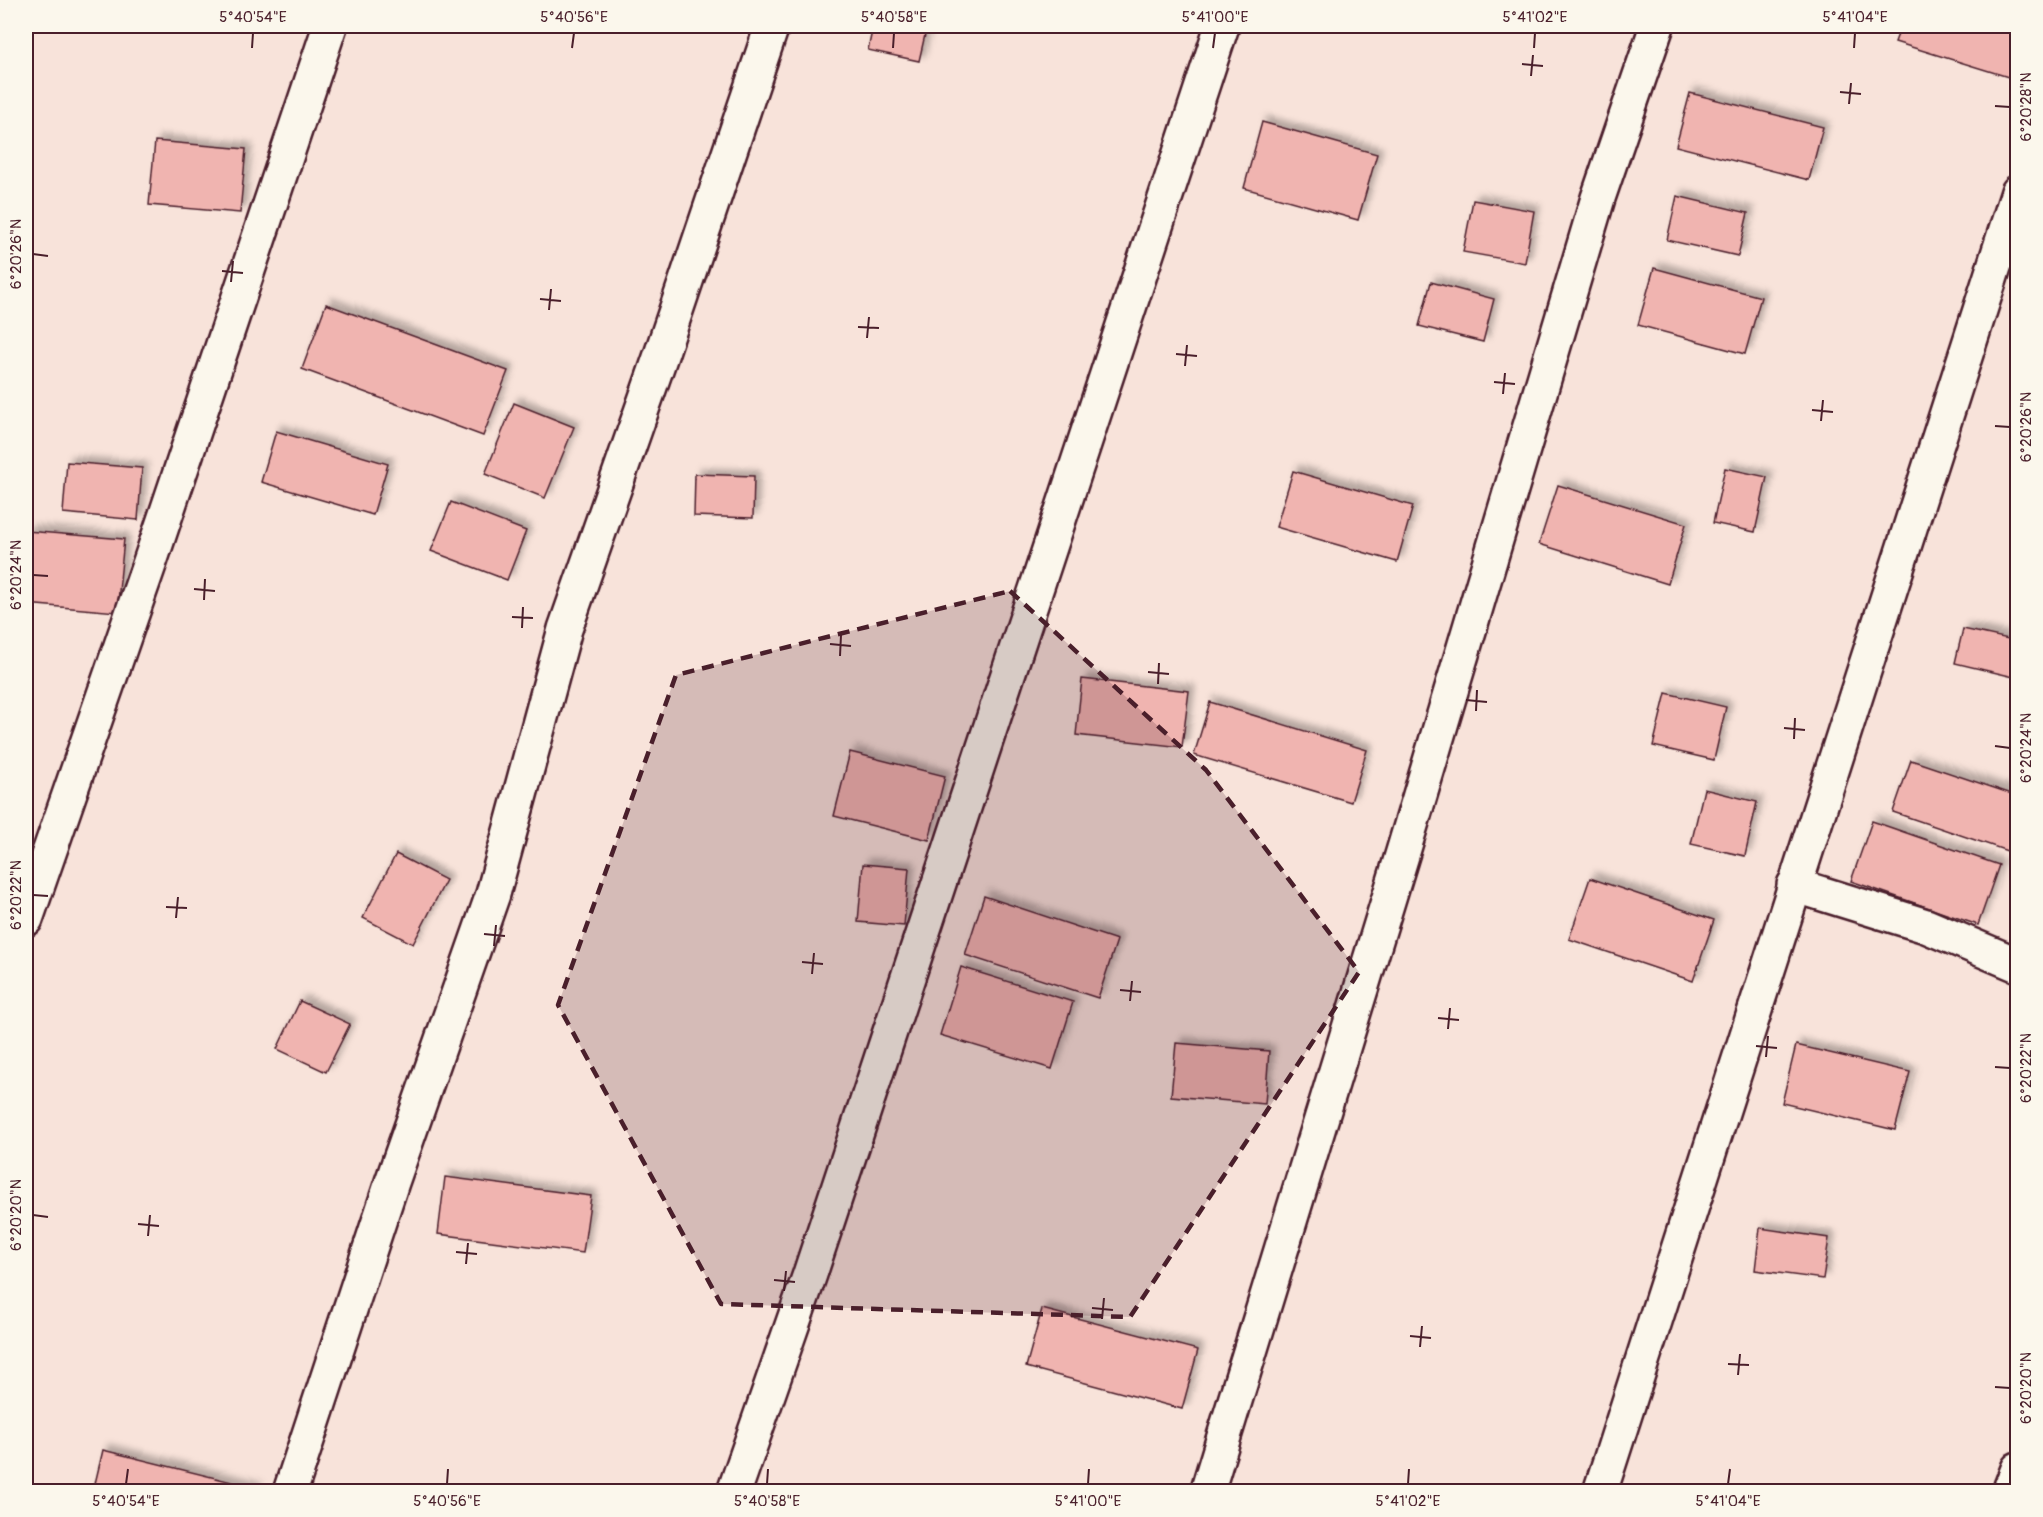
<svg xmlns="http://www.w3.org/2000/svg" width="2043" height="1517" viewBox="0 0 2043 1517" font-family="Pangolin,sans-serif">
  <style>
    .building { fill: #f0b4b0; stroke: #4a1f2b; stroke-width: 1.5; filter: url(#shadow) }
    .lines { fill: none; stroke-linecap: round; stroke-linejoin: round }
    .minor-casing { stroke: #4a1f2b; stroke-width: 38 }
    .minor { stroke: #fbf7ec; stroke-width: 33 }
    .marked { fill: #4a1f2b; fill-opacity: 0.2; stroke: #4a1f2b; stroke-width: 4.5; stroke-dasharray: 12 8; stroke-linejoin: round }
    .ticks { fill: none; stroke: #4a1f2b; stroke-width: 2 }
    .neatline { fill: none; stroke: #4a1f2b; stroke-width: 2 }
    .ticks-label { font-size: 15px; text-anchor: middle; fill: #4a1f2b }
  </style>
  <defs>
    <filter id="shadow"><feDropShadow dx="5.5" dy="-5.5" stdDeviation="3" flood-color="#0004"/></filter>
  </defs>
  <rect width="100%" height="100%" fill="#f8e3da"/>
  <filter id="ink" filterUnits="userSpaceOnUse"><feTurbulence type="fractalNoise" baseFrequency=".0167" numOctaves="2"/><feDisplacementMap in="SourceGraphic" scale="12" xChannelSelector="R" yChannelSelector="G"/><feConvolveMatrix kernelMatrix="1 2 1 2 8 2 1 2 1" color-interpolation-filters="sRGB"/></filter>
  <g filter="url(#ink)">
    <g class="building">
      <path d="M873 26H927L919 61 868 50Z"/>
      <path d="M1901 26H2018V80L1895 42Z"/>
      <path d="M1690 93 1823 127 1809 180 1676 146Z"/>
      <path d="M1262 122 1377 154 1358 220 1244 188Z"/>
      <path d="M155 141 246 149 240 213 149 205Z"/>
      <path d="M1677 196 1748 213 1738 256 1667 240Z"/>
      <path d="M1473 200 1534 211 1525 263 1463 252Z"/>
      <path d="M1654 268 1761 297 1745 354 1638 325Z"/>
      <path d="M1431 282 1494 299 1483 342 1419 326Z"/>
      <path d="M326 304 508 371 483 436 302 369Z"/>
      <path d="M514 403 574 427 545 498 485 474Z"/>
      <path d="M276 431 388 464 373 515 261 482Z"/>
      <path d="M67 462 142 468 138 520 63 513Z"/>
      <path d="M1725 468 1767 477 1755 532 1713 523Z"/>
      <path d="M1293 471 1413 506 1397 562 1276 527Z"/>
      <path d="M695 474 754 476 753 518 694 516Z"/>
      <path d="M1558 485 1686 524 1668 584 1539 544Z"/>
      <path d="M451 502 526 531 507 580 431 551Z"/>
      <path d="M26 531 124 539 117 612 26 604Z"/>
      <path d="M1963 629 2018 641V678L1955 663Z"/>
      <path d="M1082 679 1189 691 1182 747 1076 735Z"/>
      <path d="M1666 693 1726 707 1714 760 1653 746Z"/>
      <path d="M1210 702 1367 750 1351 802 1194 755Z"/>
      <path d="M850 752 945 776 929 840 834 816Z"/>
      <path d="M1911 760 2018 796 2016 854 1893 812Z"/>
      <path d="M1704 789 1757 802 1745 856 1691 844Z"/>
      <path d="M1872 821 1999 865 1978 925 1851 881Z"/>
      <path d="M396 854 446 880 413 944 363 918Z"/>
      <path d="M863 864 909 868 904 926 858 922Z"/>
      <path d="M1590 878 1714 920 1693 981 1569 939Z"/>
      <path d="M984 896 1117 940 1098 998 965 955Z"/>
      <path d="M961 967 1073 1002 1052 1069 940 1035Z"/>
      <path d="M300 1001 350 1024 326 1072 277 1049Z"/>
      <path d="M1176 1043 1269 1051 1265 1104 1171 1096Z"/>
      <path d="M1796 1045 1910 1072 1895 1130 1782 1103Z"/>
      <path d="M445 1177 591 1196 583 1253 438 1234Z"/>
      <path d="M1760 1228 1829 1238 1823 1279 1755 1270Z"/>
      <path d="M1042 1309 1198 1350 1182 1409 1026 1367Z"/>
      <path d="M103 1450 256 1488 255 1492H93Z"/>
    </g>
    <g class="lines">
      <g class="minor-casing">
        <g id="minor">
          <path d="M1794 885 1926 926 2018 965"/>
          <path d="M26 919 150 562 330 26"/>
          <path d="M290 1492 392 1182 493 894 565 629 661 355 772 26"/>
          <path d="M734 1492 810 1274 1222 26"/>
          <path d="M1207 1492 1403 852 1598 198 1657 26"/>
          <path d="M1600 1492 2018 192"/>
          <path d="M2009 1492 2018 1469"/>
        </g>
      </g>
      <use href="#minor" class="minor"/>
    </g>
  </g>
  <path class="marked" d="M1010 591 1206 770 1359 972 1130 1317 721 1304 558 1005 676 675Z"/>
  <path class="ticks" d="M252 48 253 33M572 48 574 33M893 48 894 33M1213 48 1215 33M1534 48 1535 33M1854 48 1855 33M1522 64 1543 66M1531 76 1533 55M1840 92 1861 94M1849 104 1851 83M1995 106 2010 107M33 254 48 256M222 271 243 273M231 282 233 261M540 299 561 301M549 310 551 289M858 327 879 328M867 338 869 317M1176 354 1197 356M1185 366 1187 345M1494 382 1515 384M1503 394 1505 373M1812 410 1833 412M1821 421 1823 400M1995 426 2010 427M33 575 48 576M194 589 215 591M204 600 205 579M512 617 533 618M522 628 523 607M830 644 851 646M840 656 841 635M1148 672 1169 674M1158 684 1159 663M1466 700 1487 702M1476 711 1477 690M1784 728 1805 730M1794 739 1795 718M1995 746 2010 748M33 895 48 896M166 907 187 908M176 918 178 897M484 934 505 936M494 946 496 925M802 962 823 964M812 974 814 953M1120 990 1141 992M1130 1001 1132 981M1438 1018 1459 1020M1448 1029 1450 1008M1756 1046 1777 1048M1766 1057 1768 1036M1995 1067 2010 1068M33 1215 48 1217M138 1224 159 1226M148 1236 150 1215M456 1252 477 1254M466 1264 468 1243M774 1280 795 1282M784 1291 786 1271M1092 1308 1113 1310M1102 1319 1104 1298M1410 1336 1431 1338M1420 1347 1422 1326M1728 1364 1749 1365M1738 1375 1740 1354M1995 1387 2010 1388M126 1484 128 1469M447 1484 448 1469M767 1484 768 1469M1088 1484 1089 1469M1408 1484 1409 1469M1728 1484 1730 1469"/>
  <rect width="2043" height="1517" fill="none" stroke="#fbf7ec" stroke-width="66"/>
  <rect x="33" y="33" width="1977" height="1451" class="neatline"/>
  <g class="ticks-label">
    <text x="253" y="22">5°40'54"E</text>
    <text x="574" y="22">5°40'56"E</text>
    <text x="894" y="22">5°40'58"E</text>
    <text x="1215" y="22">5°41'00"E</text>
    <text x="1535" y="22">5°41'02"E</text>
    <text x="1855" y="22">5°41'04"E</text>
    <text transform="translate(2026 107) rotate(-90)" y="5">6°20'28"N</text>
    <text transform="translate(16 254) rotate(-90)" y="5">6°20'26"N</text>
    <text transform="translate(2026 427) rotate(-90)" y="5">6°20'26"N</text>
    <text transform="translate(16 575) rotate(-90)" y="5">6°20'24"N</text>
    <text transform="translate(2026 748) rotate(-90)" y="5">6°20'24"N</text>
    <text transform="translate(16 895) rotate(-90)" y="5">6°20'22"N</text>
    <text transform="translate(2026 1068) rotate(-90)" y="5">6°20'22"N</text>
    <text transform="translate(16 1215) rotate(-90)" y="5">6°20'20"N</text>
    <text transform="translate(2026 1388) rotate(-90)" y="5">6°20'20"N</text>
    <text x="126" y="1506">5°40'54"E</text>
    <text x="447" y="1506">5°40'56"E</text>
    <text x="767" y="1506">5°40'58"E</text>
    <text x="1088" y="1506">5°41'00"E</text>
    <text x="1408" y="1506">5°41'02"E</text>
    <text x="1728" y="1506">5°41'04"E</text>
  </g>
</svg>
